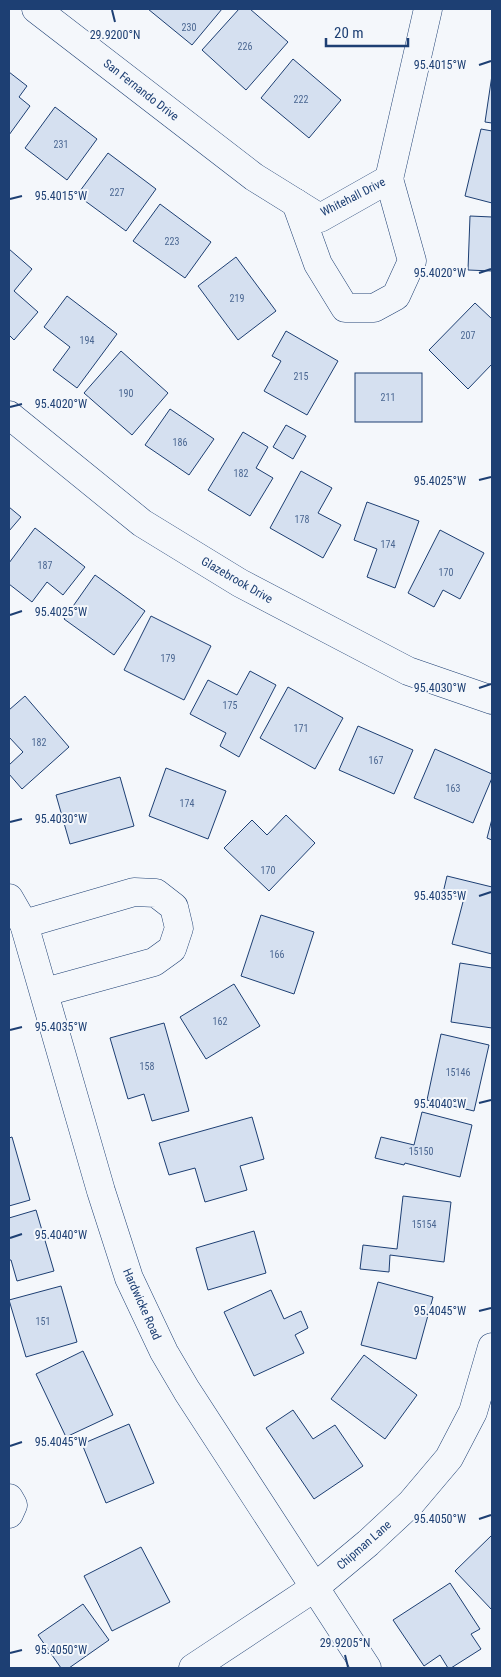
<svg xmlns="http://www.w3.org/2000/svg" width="501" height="1677" viewBox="0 0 501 1677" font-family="'Roboto Condensed',sans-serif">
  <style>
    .building { fill: #d5e0f0; stroke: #1d3f73 }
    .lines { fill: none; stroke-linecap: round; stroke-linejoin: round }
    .minor-casing { stroke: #1d3f73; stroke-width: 29 }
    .minor { stroke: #f4f7fb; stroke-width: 28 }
    .ticks { fill: none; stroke: #1d3f73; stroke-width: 2 }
    .labels { text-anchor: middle; stroke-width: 4; stroke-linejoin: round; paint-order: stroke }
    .number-label { font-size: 10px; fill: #4b6792 }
    .street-label { font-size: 12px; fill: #1d3f73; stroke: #f4f7fb }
    .ticks-label { font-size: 12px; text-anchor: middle; fill: #1d3f73; stroke: #f4f7fb; stroke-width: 4; stroke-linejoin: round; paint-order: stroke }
  </style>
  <rect width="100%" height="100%" fill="#f4f7fb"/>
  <g class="building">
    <path d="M148 9H222L192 45Z"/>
    <path d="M239 9H250L288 42 246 90 202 50Z"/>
    <path d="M293 59 341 100 309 138 261 98Z"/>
    <path d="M9 72 27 86 19 97 30 106 9 135Z"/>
    <path d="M492 75V123L485 122Z"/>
    <path d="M55 107 97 139 67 180 25 148Z"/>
    <path d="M481 129 492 131V203L465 196Z"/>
    <path d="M108 153 156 189 126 231 77 195Z"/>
    <path d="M160 204 211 242 185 278 133 241Z"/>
    <path d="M470 216 492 217V271L468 270Z"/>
    <path d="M9 249 32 269 14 291 38 312 14 340 9 335Z"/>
    <path d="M236 257 276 311 238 340 198 286Z"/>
    <path d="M67 296 117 334 77 388 53 370 70 347 44 327Z"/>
    <path d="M475 303 492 319V364L468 389 429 350Z"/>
    <path d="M286 331 338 361 307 415 264 391 281 361 272 356Z"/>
    <path d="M121 351 168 393 132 435 84 393Z"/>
    <rect x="355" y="373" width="67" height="49"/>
    <path d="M170 409 214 439 189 475 145 445Z"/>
    <path d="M286 425 306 436 293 459 273 447Z"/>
    <path d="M243 432 268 447 256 468 273 478 250 516 208 490Z"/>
    <path d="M301 471 332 488 318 513 341 525 323 558 270 528Z"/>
    <path d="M367 502 419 521 395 588 367 577 377 549 354 540Z"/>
    <path d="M9 507 21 517 9 531Z"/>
    <path d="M35 528 85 567 63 595 47 582 32 602 9 584V563Z"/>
    <path d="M440 530 484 553 460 599 443 590 434 607 408 593Z"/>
    <path d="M95 575 145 611 114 655 64 619Z"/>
    <path d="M151 616 211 646 184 700 124 670Z"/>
    <path d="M250 671 276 685 239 757 220 746 226 733 190 714 208 680 237 695Z"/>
    <path d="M288 687 343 718 315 769 260 738Z"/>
    <path d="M25 696 69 747 22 789 9 774V765L23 752 9 737V710Z"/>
    <path d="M358 726 413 750 394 794 339 770Z"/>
    <path d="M435 749 492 774V778L473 823 414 798Z"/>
    <path d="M166 768 226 791 208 839 149 816Z"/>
    <path d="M120 777 134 826 70 844 56 795Z"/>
    <path d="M286 815 315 843 269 891 224 848 252 820 267 835Z"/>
    <path d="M492 819V840L487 838Z"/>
    <path d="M447 876 492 887V954L452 944 464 898 443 893Z"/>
    <path d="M261 915 314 932 294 994 241 976Z"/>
    <path d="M460 963 492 968V1028L451 1022Z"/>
    <path d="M234 984 260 1026 206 1059 180 1017Z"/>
    <path d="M164 1023 189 1111 152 1121 144 1094 128 1099 110 1038Z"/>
    <path d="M441 1034 489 1045 474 1111 427 1100Z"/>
    <path d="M422 1112 472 1125 460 1177 405 1163 404 1165 375 1158 381 1137 414 1145Z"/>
    <path d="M252 1117 264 1159 240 1166 247 1190 205 1202 195 1168 169 1175 159 1143Z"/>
    <path d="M12 1137 30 1200 9 1206V1138Z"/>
    <path d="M403 1196 451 1202 444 1262 390 1255 389 1272 360 1269 363 1245 397 1249Z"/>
    <path d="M36 1210 54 1271 17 1281 11 1260H9V1218Z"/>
    <path d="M254 1231 266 1273 208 1290 196 1248Z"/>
    <path d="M378 1282 433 1297 416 1359 361 1345Z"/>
    <path d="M61 1286 77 1342 26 1357 9 1300Z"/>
    <path d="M271 1290 284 1319 301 1311 308 1328 295 1335 304 1353 254 1376 224 1312Z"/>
    <path d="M83 1351 113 1415 66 1437 36 1374Z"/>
    <path d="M364 1355 417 1395 385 1439 331 1399Z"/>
    <path d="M293 1410 313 1439 335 1425 363 1466 314 1499 266 1428Z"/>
    <path d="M129 1424 154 1483 106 1503 82 1444Z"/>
    <path d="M492 1535V1610L455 1571Z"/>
    <path d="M141 1547 170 1602 112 1631 84 1576Z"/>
    <path d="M450 1583 480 1629 471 1634 481 1649 451 1668H448L440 1655 424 1666 393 1620Z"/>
    <path d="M83 1604 109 1640 69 1668H61L38 1635Z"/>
  </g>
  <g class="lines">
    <g class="minor-casing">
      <g id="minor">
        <path d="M36 9 254 177 320 218 389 179 428 9"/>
        <path d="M296 203 318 264 345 308H374L396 296 412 261 389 179"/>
        <path d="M9 415 142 523 240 583 408 671 492 700"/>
        <path d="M9 898 24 924 101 1191 129 1278 164 1352 187 1391 367 1668"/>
        <path d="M24 924 134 892 156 893 174 907 179 928 172 949 154 962 45 992"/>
        <path d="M9 1498 13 1505 9 1514"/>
        <path d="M193 1668 314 1588 368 1543 411 1503 449 1458 473 1412 492 1347"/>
      </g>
    </g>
    <use href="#minor" class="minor"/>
  </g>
  <path class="ticks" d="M112 10 115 22M479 65 491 61M10 199 22 196M479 273 491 269M10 407 22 404M479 480 491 477M10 615 22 611M479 688 491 684M10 822 22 819M479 896 491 892M10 1030 22 1027M479 1103 491 1100M10 1238 22 1234M479 1311 491 1308M10 1446 22 1442M479 1519 491 1515M10 1653 22 1650M345 1655 348 1667"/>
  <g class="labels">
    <g class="number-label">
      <text x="189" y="31">230</text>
      <text x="245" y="50">226</text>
      <text x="301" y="103">222</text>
      <text x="61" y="148">231</text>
      <text x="117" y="196">227</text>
      <text x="172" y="245">223</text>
      <text x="237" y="302">219</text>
      <text x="468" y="339">207</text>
      <text x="87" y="344">194</text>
      <text x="301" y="380">215</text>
      <text x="126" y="397">190</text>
      <text x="388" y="401">211</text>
      <text x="180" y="446">186</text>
      <text x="241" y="477">182</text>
      <text x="302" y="523">178</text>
      <text x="388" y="548">174</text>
      <text x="45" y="569">187</text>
      <text x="446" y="576">170</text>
      <text x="168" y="662">179</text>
      <text x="230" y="709">175</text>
      <text x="301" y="732">171</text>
      <text x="39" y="746">182</text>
      <text x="376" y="764">167</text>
      <text x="453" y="792">163</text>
      <text x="187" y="807">174</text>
      <text x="268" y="874">170</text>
      <text x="277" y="958">166</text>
      <text x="220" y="1025">162</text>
      <text x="147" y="1070">158</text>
      <text x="458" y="1076">15146</text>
      <text x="421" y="1155">15150</text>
      <text x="424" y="1228">15154</text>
      <text x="43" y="1325">151</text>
    </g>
    <g class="street-label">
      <text transform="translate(141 90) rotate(38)" y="4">San Fernando Drive</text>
      <text transform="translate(353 197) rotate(-27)" y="4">Whitehall Drive</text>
      <text transform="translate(237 580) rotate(30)" y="4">Glazebrook Drive</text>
      <text transform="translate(142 1304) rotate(66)" y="4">Hardwicke Road</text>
      <text transform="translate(364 1545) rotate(-41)" y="4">Chipman Lane</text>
    </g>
  </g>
  <g class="ticks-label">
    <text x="115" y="39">29.9200°N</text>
    <text x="440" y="69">95.4015°W</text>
    <text x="61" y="200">95.4015°W</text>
    <text x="440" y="277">95.4020°W</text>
    <text x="61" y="408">95.4020°W</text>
    <text x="440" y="485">95.4025°W</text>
    <text x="61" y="616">95.4025°W</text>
    <text x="440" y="692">95.4030°W</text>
    <text x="61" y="823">95.4030°W</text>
    <text x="440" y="900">95.4035°W</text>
    <text x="61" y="1031">95.4035°W</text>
    <text x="440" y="1108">95.4040°W</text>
    <text x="61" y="1239">95.4040°W</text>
    <text x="440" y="1315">95.4045°W</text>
    <text x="61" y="1446">95.4045°W</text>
    <text x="440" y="1523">95.4050°W</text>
    <text x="345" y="1647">29.9205°N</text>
    <text x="61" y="1654">95.4050°W</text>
  </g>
  <rect width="501" height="1677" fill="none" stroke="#1d3f73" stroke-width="20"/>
  <path d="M326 38v8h82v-8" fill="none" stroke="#1d3f73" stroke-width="2.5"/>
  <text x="334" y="38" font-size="15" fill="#1d3f73" stroke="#f4f7fb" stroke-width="4" paint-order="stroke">20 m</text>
</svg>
